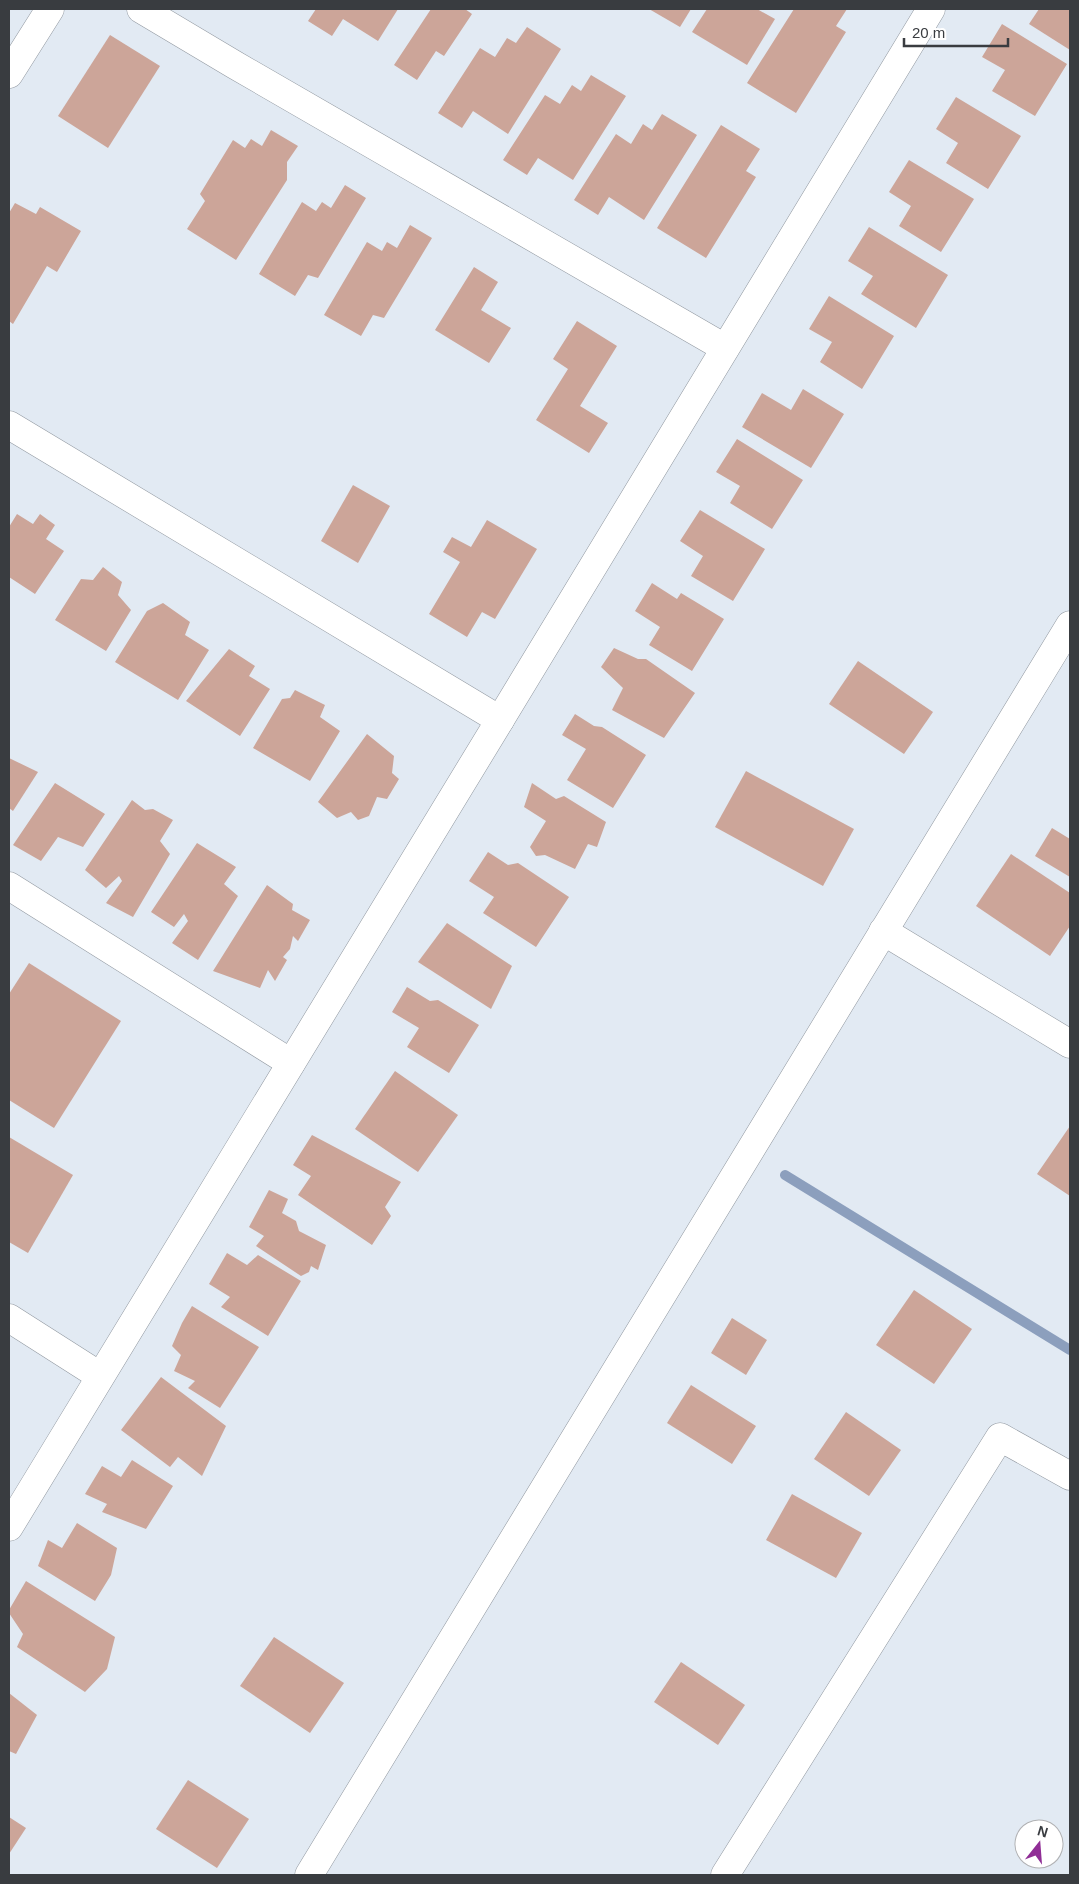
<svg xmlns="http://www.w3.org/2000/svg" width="1079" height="1884" viewBox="0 0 1079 1884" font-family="Helvetica,sans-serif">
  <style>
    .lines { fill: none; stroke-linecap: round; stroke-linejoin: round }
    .stream { stroke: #8c9fbd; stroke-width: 10 }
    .building { fill: #cca599 }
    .street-casing { stroke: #9198a0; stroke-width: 29 }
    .street { stroke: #fff; stroke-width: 28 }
  </style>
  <rect width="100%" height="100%" fill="#e2eaf3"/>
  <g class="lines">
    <path class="stream" d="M785 1175 1070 1350"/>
  </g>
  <g class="building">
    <path d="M316 9H398L378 41 343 19 332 36 308 21Z"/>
    <path d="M431 9H465L472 14 444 56 436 51 417 80 394 65Z"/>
    <path d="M649 9H691L680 27Z"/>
    <path d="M707 9H757L775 19 747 65 692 32Z"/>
    <path d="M794 9H847L836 26 846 32 796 113 747 83Z"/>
    <path d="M1039 9H1070V50L1029 24Z"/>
    <path d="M1002 24 1067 64 1035 116 992 91 1005 70 982 57Z"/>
    <path d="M527 27 561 49 508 134 473 111 462 128 438 113 480 48 495 57 507 38 516 43Z"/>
    <path d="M110 35 160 66 108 148 58 116Z"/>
    <path d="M591 75 626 96 573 180 538 158 527 175 503 160 545 95 560 104 572 85 581 91Z"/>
    <path d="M956 97 1021 136 988 189 946 163 958 143 936 129Z"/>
    <path d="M662 114 697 135 644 220 609 197 598 215 574 200 616 134 631 144 643 124 652 130Z"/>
    <path d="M721 125 760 149 746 171 756 177 706 258 657 228Z"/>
    <path d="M271 130 298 146 287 162V180L236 260 187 229 205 201 200 194 233 140 245 148 251 139 262 146Z"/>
    <path d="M909 160 974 199 941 252 899 226 911 206 889 192Z"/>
    <path d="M345 185 366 198 318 278 308 275 295 296 259 274 302 202 316 211 322 202 331 208Z"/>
    <path d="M15 203 36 214 40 207 81 231 57 272 47 266 13 324 9 321V213Z"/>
    <path d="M410 225 432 238 384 318 373 315 361 336 324 315 367 242 382 251 387 242 397 248Z"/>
    <path d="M869 227 948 275 916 328 861 294 873 276 848 261Z"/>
    <path d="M474 267 498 282 481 310 511 328 489 363 435 330Z"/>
    <path d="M829 296 894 336 862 389 820 362 832 342 809 329Z"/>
    <path d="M577 321 617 346 580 406 608 423 589 453 536 420 568 369 553 359Z"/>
    <path d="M803 389 844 414 811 468 742 427 762 393 791 410Z"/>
    <path d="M737 439 803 480 772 529 730 503 740 486 716 472Z"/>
    <path d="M353 485 390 506 358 563 321 541Z"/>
    <path d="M700 510 765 549 733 601 691 576 703 556 680 541Z"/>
    <path d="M17 514 33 524 40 514 55 525 46 539 64 551 35 594 9 577V527Z"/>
    <path d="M487 520 537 549 495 619 482 612 467 637 429 614 460 562 443 552 452 537 471 547Z"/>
    <path d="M103 567 122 582 118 595 131 610 106 651 55 620 81 579 93 580Z"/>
    <path d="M652 583 677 599 681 593 724 619 692 671 649 645 660 627 635 611Z"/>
    <path d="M163 603 190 622 185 635 209 650 178 700 115 662 147 611Z"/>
    <path d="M614 648 638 659H646L695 693 664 738 612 710 623 688 601 667Z"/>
    <path d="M229 649 255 666 249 676 270 689 240 736 186 701Z"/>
    <path d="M858 661 933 712 904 754 829 704Z"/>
    <path d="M295 690 325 705 320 717 340 731 310 781 253 748 282 699 290 698Z"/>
    <path d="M575 714 594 726 602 727 646 755 613 808 567 780 586 749 562 735Z"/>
    <path d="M367 734 394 756 392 773 399 779 387 799 377 797 369 816 358 820 351 812 337 818 318 802Z"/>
    <path d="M9 758 38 772 13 811 9 808Z"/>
    <path d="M746 771 854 829 823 886 715 827Z"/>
    <path d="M55 783 105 814 83 847 58 837 41 861 13 845Z"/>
    <path d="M532 783 556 799 564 796 606 822 597 847 588 844 575 869 545 855 536 856 530 847 546 821 524 807Z"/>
    <path d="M132 800 145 810 153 809 173 820 160 841 170 854 133 917 106 903 122 881 119 876 106 888 85 870Z"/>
    <path d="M1052 828 1070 839V877L1035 856Z"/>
    <path d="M197 843 236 867 224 884 238 896 198 960 172 943 188 921 184 914 174 927 151 912Z"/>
    <path d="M488 852 508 865 518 863 569 897 536 947 483 913 494 897 469 881Z"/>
    <path d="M1011 854 1070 893V926L1050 956 976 906Z"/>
    <path d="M267 885 293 904 292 910 310 920 298 941 293 936 290 949 283 957 287 960 275 981 268 970 260 988 213 971Z"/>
    <path d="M447 923 512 966 491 1009 418 962Z"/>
    <path d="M29 963 121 1021 54 1128 9 1100V994Z"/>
    <path d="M407 987 430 1001 438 1000 479 1025 449 1073 407 1047 419 1028 392 1012Z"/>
    <path d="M395 1071 458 1115 418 1172 355 1129Z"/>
    <path d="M1070 1126V1196L1037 1174Z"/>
    <path d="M312 1135 401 1182 385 1207 391 1216 372 1245 298 1195 311 1176 293 1165Z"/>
    <path d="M9 1137 73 1175 28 1253 9 1242Z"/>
    <path d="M269 1190 288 1199 282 1213 296 1221 299 1231 326 1245 318 1270 311 1266 309 1272 301 1276 256 1246 264 1236 249 1227Z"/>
    <path d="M227 1253 247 1265 258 1255 301 1281 268 1336 221 1307 230 1297 209 1284Z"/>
    <path d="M914 1290 972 1329 934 1384 876 1345Z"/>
    <path d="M192 1306 259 1347 220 1408 188 1388 195 1381 174 1371 181 1355 172 1346 182 1323Z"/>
    <path d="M732 1318 767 1340 746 1375 711 1353Z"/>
    <path d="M161 1377 226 1426 202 1476 178 1457 170 1467 121 1430Z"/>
    <path d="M691 1385 756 1426 732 1464 667 1423Z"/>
    <path d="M846 1412 901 1450 869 1496 814 1459Z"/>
    <path d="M132 1460 173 1486 146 1529 102 1512 107 1504 85 1494 102 1466 121 1477Z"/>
    <path d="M792 1494 862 1533 836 1578 766 1540Z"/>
    <path d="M77 1523 117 1548 111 1575 95 1601 38 1566 48 1540 62 1548Z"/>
    <path d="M26 1581 115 1637 107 1669 85 1692 17 1647 23 1634 9 1613V1610Z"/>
    <path d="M274 1637 344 1683 310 1733 240 1686Z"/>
    <path d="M681 1662 745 1705 718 1745 654 1702Z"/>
    <path d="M9 1693 37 1715 16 1754 9 1751Z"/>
    <path d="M188 1780 249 1819 217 1868 156 1829Z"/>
    <path d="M9 1817 26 1828 9 1854Z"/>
  </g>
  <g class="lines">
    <g class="street-casing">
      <g id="street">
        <path d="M141 9 235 65 725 348"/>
        <path d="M9 74 50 9"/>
        <path d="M9 425 500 720"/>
        <path d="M9 886 291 1063"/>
        <path d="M883 931 1070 1044"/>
        <path d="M9 1318 100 1376"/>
        <path d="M9 1527 500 720 931 9"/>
        <path d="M309 1875 1070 625"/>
        <path d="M725 1875 1000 1437 1070 1476"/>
      </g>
    </g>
    <use href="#street" class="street"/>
  </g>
  <rect width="1079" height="1884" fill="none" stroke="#393c40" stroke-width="20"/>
  <g transform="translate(1039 1844) rotate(17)"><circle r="24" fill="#ffffff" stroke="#b0b1b3"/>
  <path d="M0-4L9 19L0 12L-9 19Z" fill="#902e96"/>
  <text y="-8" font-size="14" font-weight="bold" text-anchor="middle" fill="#393c40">N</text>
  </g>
  <path d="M904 38v8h104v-8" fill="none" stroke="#393c40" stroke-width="2.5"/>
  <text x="912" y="38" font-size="15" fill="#393c40" stroke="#ffffff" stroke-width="4" paint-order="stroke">20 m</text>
</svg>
